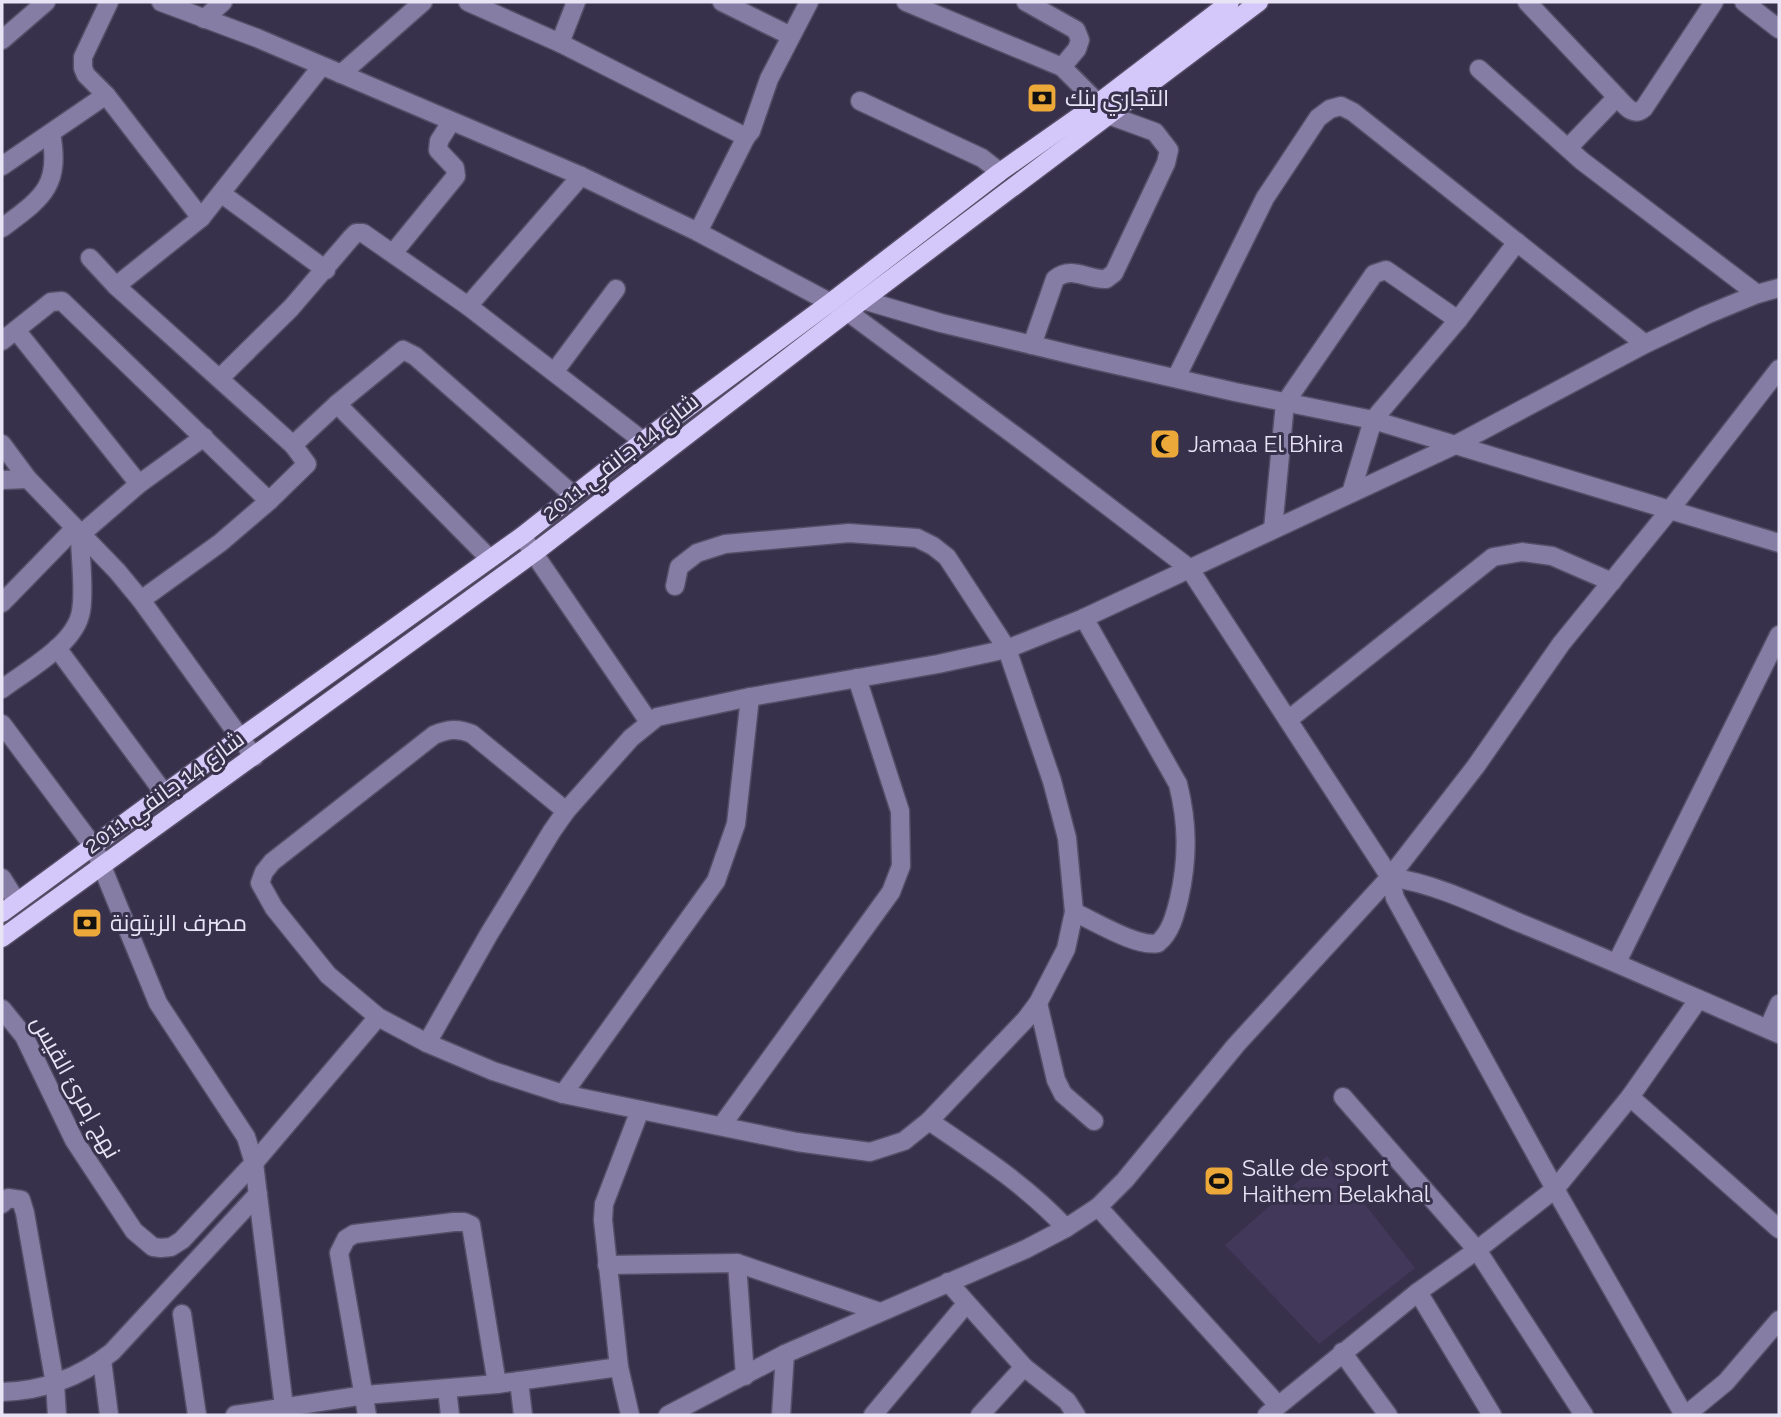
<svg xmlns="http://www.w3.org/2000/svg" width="1781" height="1417" viewBox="0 0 1781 1417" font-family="Raleway,Cairo,sans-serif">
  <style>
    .built { fill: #41385a }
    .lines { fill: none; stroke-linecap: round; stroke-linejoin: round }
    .minor-casing { stroke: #544e67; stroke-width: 21 }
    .major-casing { stroke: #544e67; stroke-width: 21 }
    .minor { stroke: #867da4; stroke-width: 18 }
    .major { stroke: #d3c8f9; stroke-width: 18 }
    .labels { text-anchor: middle; stroke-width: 6; stroke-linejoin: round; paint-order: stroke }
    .poi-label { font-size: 23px; fill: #e8e4f6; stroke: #38314c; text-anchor: start }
    .street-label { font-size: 23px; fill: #e8e4f6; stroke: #38314c }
  </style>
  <rect width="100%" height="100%" fill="#38314c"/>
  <path class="built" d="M1327 1156 1415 1268 1319 1344 1225 1245Z"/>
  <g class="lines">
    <g class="minor-casing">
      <g id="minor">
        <path d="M109 2 83 57V68L86 75 106 95 201 218"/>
        <path d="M161 2 257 38 581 176 698 232 848 312 1029 446 1189 568 1390 877 1395 898 1555 1189 1684 1415"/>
        <path d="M468 2 560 43 746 137 751 131 769 79 809 2"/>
        <path d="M722 2 791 36"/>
        <path d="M906 2 1062 67 1098 103"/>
        <path d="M1026 2 1076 30 1080 40 1077 49 1062 67"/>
        <path d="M1527 2 1617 97C1625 105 1633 118 1644 108L1714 2"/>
        <path d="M1744 2 1779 29"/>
        <path d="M204 19 223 2"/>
        <path d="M2 40 46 2"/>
        <path d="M560 43 576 2"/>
        <path d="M1479 69 1582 161 1757 294"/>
        <path d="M341 74 423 2"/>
        <path d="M860 101 982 158 1000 172"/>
        <path d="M1568 148 1617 97"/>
        <path d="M2 166 106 95"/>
        <path d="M222 194 326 270"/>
        <path d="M2 228C42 198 61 187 51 133"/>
        <path d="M698 232 746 137"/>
        <path d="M394 252 456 176 455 168 438 150 439 141 451 122"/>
        <path d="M90 258 116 286 293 445 307 464 269 501 220 543 141 600"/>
        <path d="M116 286 201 218 321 67"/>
        <path d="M863 300 941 323 1086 358 1235 392 1373 420 1779 543"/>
        <path d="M468 306 581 176"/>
        <path d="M16 330 139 484"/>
        <path d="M2 341 51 302 62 301 269 501"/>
        <path d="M1032 345 1055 279C1072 265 1087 280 1106 279L1114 273 1166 163 1169 150 1155 132 1111 116"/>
        <path d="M555 371 616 289"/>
        <path d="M220 378 291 308 351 238 356 233H363L468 306 643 441"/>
        <path d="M1176 378 1265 198 1318 118 1330 109 1341 106 1353 112 1645 344"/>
        <path d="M337 404 489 558"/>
        <path d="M2 444 28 479 117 571 141 600 254 757"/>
        <path d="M293 445 337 404 403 350 415 356 573 495"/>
        <path d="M2 480 28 479"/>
        <path d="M1351 493 1373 420 1458 320 1517 242"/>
        <path d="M1273 529 1285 403 1374 274 1386 270 1458 320"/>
        <path d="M522 536 649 722"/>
        <path d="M2 603 74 529"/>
        <path d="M57 648 164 793"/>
        <path d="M2 689C27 670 76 644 81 611 85 589 80 558 80 535L139 484 204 437"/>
        <path d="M1288 720 1493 557 1522 552 1552 556 1612 582"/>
        <path d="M2 724 94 847 158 1003 246 1137 254 1163 285 1415"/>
        <path d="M566 811 472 734C458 728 448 729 434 735L272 862 264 872 260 883 274 908 328 975 378 1017 427 1043 493 1071 563 1094 797 1142 870 1152 904 1141 929 1121 1026 1019 1038 1003 1066 949 1074 912 1067 838 1052 781 1007 649 947 557 933 546 917 538 849 533 725 544 697 553 679 567 675 586"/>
        <path d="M1390 877C1436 884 1478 905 1520 923 1607 958 1693 997 1779 1034"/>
        <path d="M2 878 17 902"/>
        <path d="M1074 912C1094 921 1138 948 1158 943 1171 932 1175 915 1179 899 1188 859 1188 824 1178 784L1084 618"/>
        <path d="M1617 962 1779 635"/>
        <path d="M1038 1003 1056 1080 1063 1094 1094 1121"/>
        <path d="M2 1009 24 1036 74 1140 134 1231 153 1247 161 1248 171 1247 182 1240 254 1163 378 1017"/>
        <path d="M1768 1029 1779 1004"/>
        <path d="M427 1043 489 934 552 831 566 811 631 738 657 717 750 697 938 664 1007 649 1084 618 1457 444 1645 344 1706 315 1757 294 1779 288"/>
        <path d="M563 1094 716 881 736 824 750 697"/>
        <path d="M1343 1097 1477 1250 1584 1415"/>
        <path d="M1630 1097 1779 1229"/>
        <path d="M929 1121C978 1154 1026 1185 1066 1228"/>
        <path d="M722 1125 891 892 901 866 900 811 857 678"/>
        <path d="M2 1204 8 1198 21 1200 25 1213 55 1384 57 1415"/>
        <path d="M1098 1207 1278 1405"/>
        <path d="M737 1263 745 1376"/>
        <path d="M607 1265 737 1263 880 1312"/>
        <path d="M948 1282 1024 1367 1067 1401 1076 1415"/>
        <path d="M1418 1292 1492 1415"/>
        <path d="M182 1314 197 1415"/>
        <path d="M1342 1352 1388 1415"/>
        <path d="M102 1360 109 1415"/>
        <path d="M519 1381 523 1415"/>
        <path d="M447 1389 450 1415"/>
        <path d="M2 1392C42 1391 80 1377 112 1352L258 1194"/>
        <path d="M235 1415 365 1395 497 1384 619 1367"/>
        <path d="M367 1415 339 1253 346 1239 354 1234 454 1222H464L471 1225 497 1384"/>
        <path d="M630 1415 619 1367 603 1220 604 1204 640 1110"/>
        <path d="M668 1415 785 1354 1026 1249 1066 1228 1098 1207 1125 1180 1236 1045 1390 877 1476 766 1561 644 1669 511 1779 369"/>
        <path d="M781 1415 785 1354"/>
        <path d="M873 1415 966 1304"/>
        <path d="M980 1415 1024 1367"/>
        <path d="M1267 1415 1418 1292 1477 1250 1555 1189 1630 1097 1698 1000"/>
        <path d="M1686 1415 1726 1382 1779 1320"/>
      </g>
    </g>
    <g class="major-casing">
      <g id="major">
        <path d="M2 913 240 738 522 536 643 441 831 302 1000 172 1098 103 1230 2"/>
        <path d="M2 938 534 553 863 300 1259 2"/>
      </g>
    </g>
    <use href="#minor" class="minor"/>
    <use href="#major" class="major"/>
  </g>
  <defs>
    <g id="bank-square" transform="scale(1.575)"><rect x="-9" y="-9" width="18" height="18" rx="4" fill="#eca93a" stroke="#38314c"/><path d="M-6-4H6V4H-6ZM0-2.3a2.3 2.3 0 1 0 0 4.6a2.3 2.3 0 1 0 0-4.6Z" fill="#111"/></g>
    <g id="mosque-square" transform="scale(1.575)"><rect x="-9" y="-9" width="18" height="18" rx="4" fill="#eca93a" stroke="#38314c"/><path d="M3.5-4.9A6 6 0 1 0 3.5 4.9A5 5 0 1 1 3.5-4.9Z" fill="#111"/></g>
    <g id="stadium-square" transform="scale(1.575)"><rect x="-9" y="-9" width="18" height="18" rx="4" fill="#eca93a" stroke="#38314c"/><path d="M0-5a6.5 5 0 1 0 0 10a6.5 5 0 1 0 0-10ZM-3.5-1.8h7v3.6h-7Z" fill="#111"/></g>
  </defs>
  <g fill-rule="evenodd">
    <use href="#bank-square" x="1042" y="98"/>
    <use href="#mosque-square" x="1165" y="444"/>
    <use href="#bank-square" x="87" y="923"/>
    <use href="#stadium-square" x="1219" y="1181"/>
  </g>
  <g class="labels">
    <g class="poi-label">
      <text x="1065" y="106">التجاري بنك</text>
      <text x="1188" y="452">Jamaa El Bhira</text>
      <text x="110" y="931">مصرف الزيتونة</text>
      <text x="1242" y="1176">Salle de sport<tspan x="1242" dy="26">Haithem Belakhal</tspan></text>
    </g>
    <g class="street-label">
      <text transform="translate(620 457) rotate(-38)" y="8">شارع 14 جانفي 2011</text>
      <text transform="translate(164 792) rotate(-36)" y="8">شارع 14 جانفي 2011</text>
      <text transform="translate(76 1087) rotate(61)" y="8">نهج إمرئ القيس</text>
    </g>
  </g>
  <rect width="1781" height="1417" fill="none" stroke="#e8e4f6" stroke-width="7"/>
</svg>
